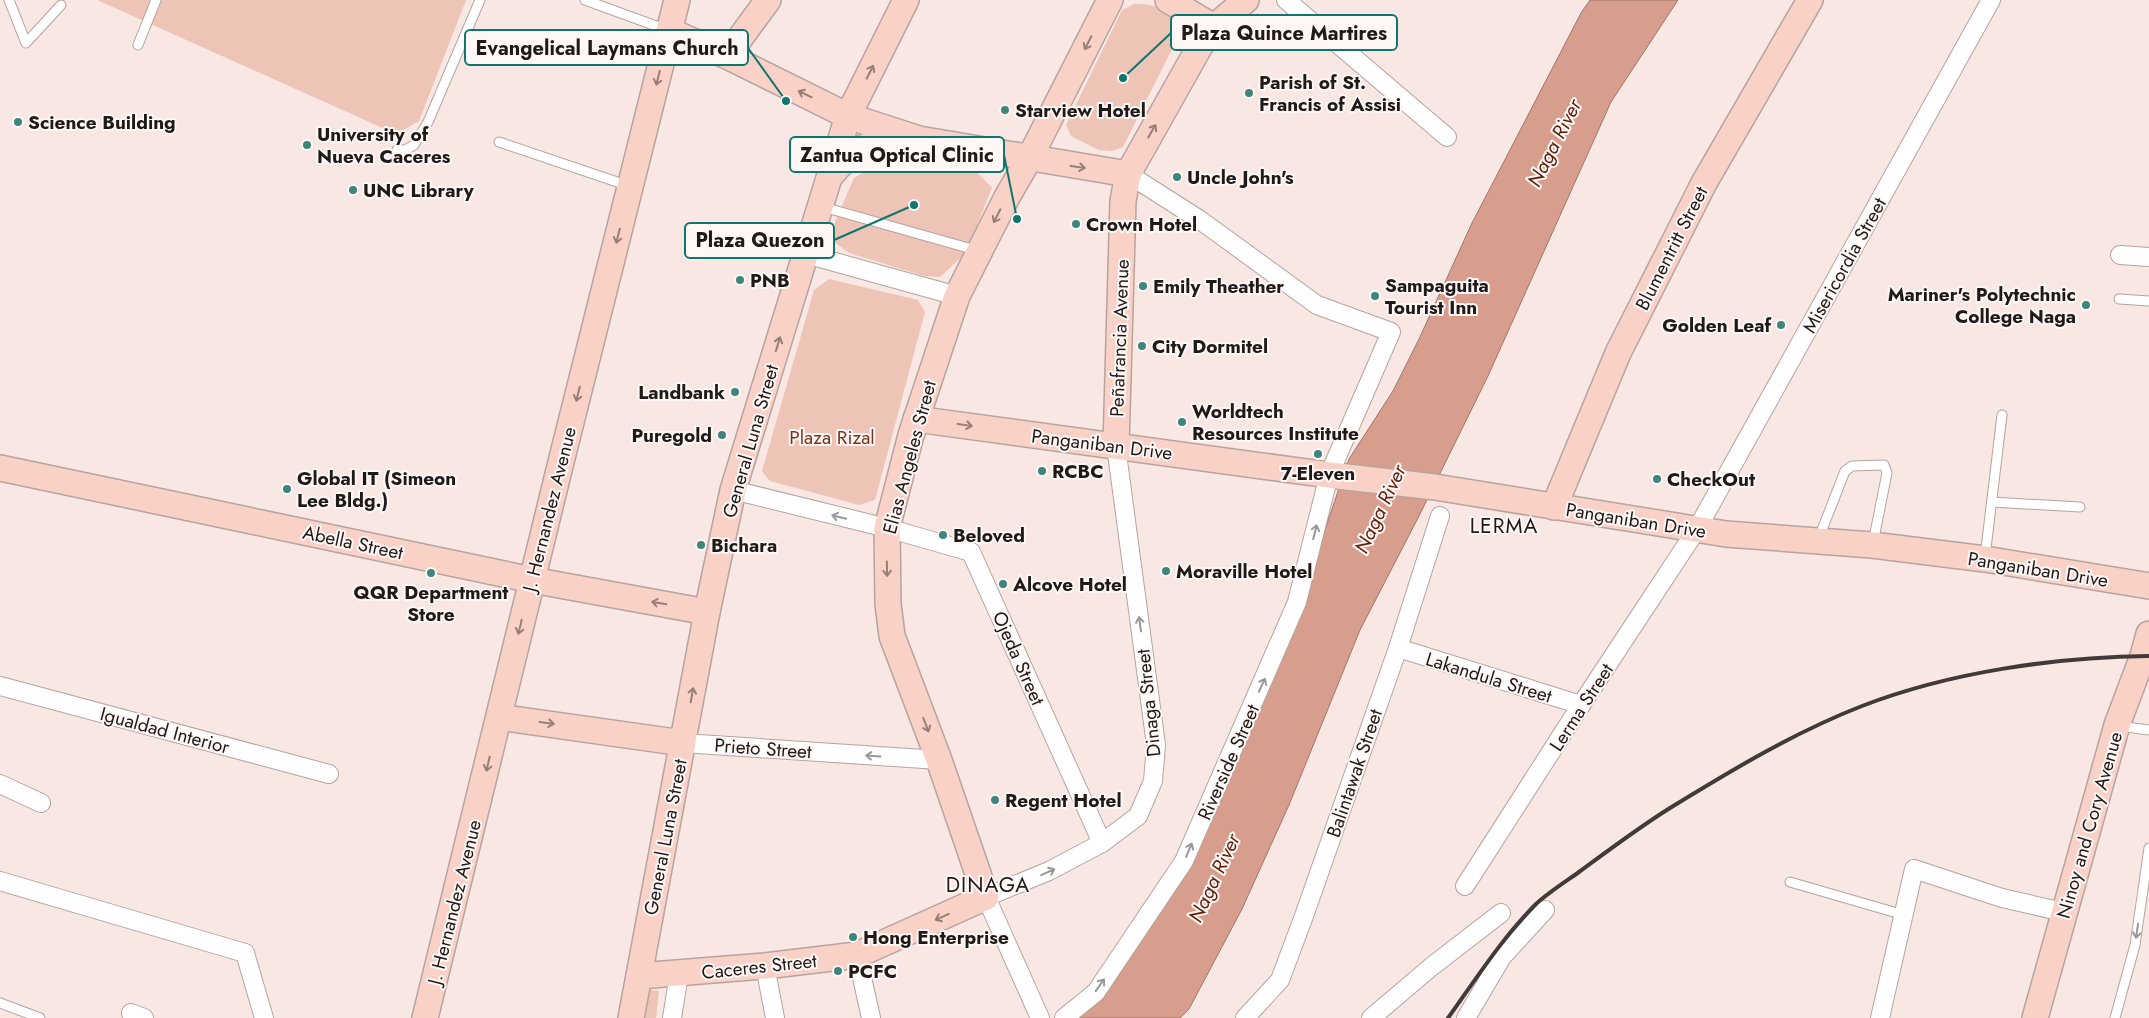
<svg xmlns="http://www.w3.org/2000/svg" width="2149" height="1018" viewBox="0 0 2149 1018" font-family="Jost,sans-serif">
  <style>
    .green { fill: #eec4b7 }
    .water { fill: #d79e8e; stroke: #a0766a }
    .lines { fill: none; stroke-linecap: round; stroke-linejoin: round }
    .lane-casing { stroke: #b5a49f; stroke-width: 11 }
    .street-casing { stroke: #b5a49f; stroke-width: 20 }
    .secondary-casing { stroke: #b5a49f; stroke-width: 28 }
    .lane { stroke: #fff; stroke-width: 9 }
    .street { stroke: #fff; stroke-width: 18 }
    .secondary { stroke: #f9d1c6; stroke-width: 25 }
    .rail { stroke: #423a38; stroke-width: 4 }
    .oneway { stroke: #977e77 }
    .oneway2 { stroke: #9a9897 }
    .poi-dot { fill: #3e857e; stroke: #fef7f5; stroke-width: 2 }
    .labels { text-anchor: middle; stroke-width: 4; stroke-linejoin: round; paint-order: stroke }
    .poi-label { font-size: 19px; font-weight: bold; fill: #1f1917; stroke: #fef7f5; text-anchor: start }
    .street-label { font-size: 19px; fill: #1f1917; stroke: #fef7f5 }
    .park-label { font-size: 19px; fill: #76321e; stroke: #fef7f5 }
    .water-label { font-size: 20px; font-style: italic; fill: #611e09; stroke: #fef7f5 }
    .quarter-label { font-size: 21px; letter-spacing: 1px; fill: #1f1917; stroke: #fef7f5 }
    .leader { fill: none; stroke: #0f766e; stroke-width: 2 }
    .callout-dot { fill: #0f766e; stroke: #fef7f5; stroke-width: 2 }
    .callout { fill: #fef7f5; stroke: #0f766e; stroke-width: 2 }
    .callout-label { font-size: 20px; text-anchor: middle; font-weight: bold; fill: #1f1917 }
  </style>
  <rect width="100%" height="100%" fill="#f8e7e2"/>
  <g class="green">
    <path d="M97 0H466L419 121 396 134Z"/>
    <path d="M1134 4C1156 4 1174 9 1181 31L1123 147 1112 151 1099 150 1071 136 1066 125 1122 10Z"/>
    <path d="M902 158 954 163 976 171 992 188 966 253 940 277 924 276 849 253 834 242 835 222 854 178 875 165Z"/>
    <path d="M829 279 918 300 925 312 875 500 859 505 770 481 762 471 814 290Z"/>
    <path d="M641 989 659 991 656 1018H637Z"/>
  </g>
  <path class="water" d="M1590 0H1678L1611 102 1488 376 1419 516 1360 630 1289 805 1242 909 1189 1009 1180 1018H1075L1103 993 1248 735 1278 668 1349 459 1393 391 1419 339 1472 223 1581 13Z"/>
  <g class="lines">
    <g class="lane-casing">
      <g id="lane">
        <path d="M9 0 26 43 61 5"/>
        <path d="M585 0 667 30"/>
        <path d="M138 45 156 0"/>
        <path d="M499 142 629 186"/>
        <path d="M397 150H405L414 145 428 122 480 0"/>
        <path d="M823 207 979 251"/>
        <path d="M2119 299 2149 301"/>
        <path d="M1992 502 2080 507"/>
        <path d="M1818 540 1845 471 1852 466 1884 465 1887 473 1873 543"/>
        <path d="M1985 557 2002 415"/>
        <path d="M2119 726 2149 730"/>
        <path d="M1790 882 1904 915"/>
        <path d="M0 1003 40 1018"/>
        <path d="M2115 1018 2135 945 2149 848"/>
      </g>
    </g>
    <g class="street-casing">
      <g id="street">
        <path d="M1286 0 1447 137"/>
        <path d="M806 254 957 296"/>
        <path d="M2120 255 2149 257"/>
        <path d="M733 490 887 528 971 552 1102 843"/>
        <path d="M1398 648 1581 705"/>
        <path d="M0 686 329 774"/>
        <path d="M683 743 939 760"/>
        <path d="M0 784 41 803"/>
        <path d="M0 881 245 953 264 1018"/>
        <path d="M1465 886 1581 705 1697 529 1991 0"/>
        <path d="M857 955 871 1018"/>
        <path d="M765 966 775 1018"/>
        <path d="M131 1013 144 1018"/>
        <path d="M672 1018 679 974"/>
        <path d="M1040 1018 986 897 1049 871 1102 843 1138 816 1153 781 1156 745 1116 446"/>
        <path d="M1064 1018 1096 992 1184 861 1297 602 1329 475 1391 332 1317 305 1200 220 1128 174"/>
        <path d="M1245 1018 1280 980 1304 916 1398 648 1440 516"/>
        <path d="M1371 1018 1431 967 1501 913"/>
        <path d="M1466 1018 1502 957 1545 910"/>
        <path d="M1880 1018 1914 869 2002 898 2063 912"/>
      </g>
    </g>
    <g class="secondary-casing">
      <g id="secondary">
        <path d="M1168 0 1214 27"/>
        <path d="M670 31 727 56 848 116 919 139 1128 174"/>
        <path d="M727 56 768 0"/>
        <path d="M831 175C851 151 874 137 906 138"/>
        <path d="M916 419 1329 475 1435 487 1726 534 1872 545 1985 559 2149 586"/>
        <path d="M1116 446 1123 201 1128 174 1200 46 1214 27 1246 0"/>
        <path d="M0 468 532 580 707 612"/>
        <path d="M1554 507 1618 353 1704 183 1810 0"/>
        <path d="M499 717 683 743"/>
        <path d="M639 976 765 966 857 955 986 897 939 760 892 636 888 604 887 528 911 435 957 296 1007 197 1029 159 1110 0"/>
        <path d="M425 1018 559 470 677 0"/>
        <path d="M631 1018 707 612 733 490 848 116 906 0"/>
        <path d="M2035 1018 2117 725 2143 656 2149 634"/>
      </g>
    </g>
    <use href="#lane" class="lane"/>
    <use href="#street" class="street"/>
    <use href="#secondary" class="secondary"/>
    <path class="rail" d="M1448 1018C1476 979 1502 938 1536 904 1549 892 1565 882 1579 872 1609 850 1638 828 1670 808 1732 770 1795 732 1862 706 1950 672 2056 657 2149 656"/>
  </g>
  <defs><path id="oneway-shaft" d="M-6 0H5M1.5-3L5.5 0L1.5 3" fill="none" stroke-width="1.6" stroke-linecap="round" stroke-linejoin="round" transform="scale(1.25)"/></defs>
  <g class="oneway">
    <use href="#oneway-shaft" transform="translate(1088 43) rotate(117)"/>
    <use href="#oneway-shaft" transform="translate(870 72) rotate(-63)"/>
    <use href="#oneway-shaft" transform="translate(658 78) rotate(104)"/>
    <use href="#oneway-shaft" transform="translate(805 94) rotate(-154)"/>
    <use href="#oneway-shaft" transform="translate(1152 131) rotate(-60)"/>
    <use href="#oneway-shaft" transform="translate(1078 167) rotate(8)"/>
    <use href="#oneway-shaft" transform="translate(997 216) rotate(117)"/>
    <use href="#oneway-shaft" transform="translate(618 236) rotate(104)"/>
    <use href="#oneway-shaft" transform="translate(778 344) rotate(-73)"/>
    <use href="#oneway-shaft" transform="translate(578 394) rotate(104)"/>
    <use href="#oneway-shaft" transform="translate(965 425) rotate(8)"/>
    <use href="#oneway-shaft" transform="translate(887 569) rotate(89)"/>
    <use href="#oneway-shaft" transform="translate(659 603) rotate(-170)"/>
    <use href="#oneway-shaft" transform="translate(520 627) rotate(103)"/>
    <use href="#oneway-shaft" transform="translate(692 695) rotate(-80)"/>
    <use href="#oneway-shaft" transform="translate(547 723) rotate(8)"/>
    <use href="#oneway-shaft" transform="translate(926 725) rotate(69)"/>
    <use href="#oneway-shaft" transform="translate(488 764) rotate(103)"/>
    <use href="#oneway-shaft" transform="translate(942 917) rotate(156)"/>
  </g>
  <g class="oneway2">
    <use href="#oneway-shaft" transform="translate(839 517) rotate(-166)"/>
    <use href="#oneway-shaft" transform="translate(1315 532) rotate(-76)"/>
    <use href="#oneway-shaft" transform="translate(1140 624) rotate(-98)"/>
    <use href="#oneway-shaft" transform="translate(1262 685) rotate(-65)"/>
    <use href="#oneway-shaft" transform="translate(873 756) rotate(-176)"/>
    <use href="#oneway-shaft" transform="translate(1189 850) rotate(-67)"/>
    <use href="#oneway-shaft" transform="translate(1048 872) rotate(-24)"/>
    <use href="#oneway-shaft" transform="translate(2137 931) rotate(98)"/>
    <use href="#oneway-shaft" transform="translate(1100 985) rotate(-55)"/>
  </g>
  <g class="poi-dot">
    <circle cx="1249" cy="93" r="5"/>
    <circle cx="1005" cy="110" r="5"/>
    <circle cx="18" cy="122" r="5"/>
    <circle cx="307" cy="145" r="5"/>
    <circle cx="1177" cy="177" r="5"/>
    <circle cx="353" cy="190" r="5"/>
    <circle cx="1076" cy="224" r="5"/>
    <circle cx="740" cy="280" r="5"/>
    <circle cx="1143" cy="286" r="5"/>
    <circle cx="1375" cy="296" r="5"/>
    <circle cx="2086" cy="305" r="5"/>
    <circle cx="1781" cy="325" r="5"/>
    <circle cx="1142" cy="346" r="5"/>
    <circle cx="735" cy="392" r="5"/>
    <circle cx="1182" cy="422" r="5"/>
    <circle cx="722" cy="435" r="5"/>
    <circle cx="1318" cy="454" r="5"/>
    <circle cx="1042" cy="471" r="5"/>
    <circle cx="1657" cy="479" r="5"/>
    <circle cx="287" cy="489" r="5"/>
    <circle cx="943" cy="535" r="5"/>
    <circle cx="701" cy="545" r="5"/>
    <circle cx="1166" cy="571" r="5"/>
    <circle cx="431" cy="573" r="5"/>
    <circle cx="1003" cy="584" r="5"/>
    <circle cx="995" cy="800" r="5"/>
    <circle cx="853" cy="937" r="5"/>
    <circle cx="838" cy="971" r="5"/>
  </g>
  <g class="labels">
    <g class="poi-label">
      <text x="1259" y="89">Parish of St.<tspan x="1259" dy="22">Francis of Assisi</tspan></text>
      <text x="1015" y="117">Starview Hotel</text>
      <text x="28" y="129">Science Building</text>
      <text x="317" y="141">University of<tspan x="317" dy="22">Nueva Caceres</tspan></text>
      <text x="1187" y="184">Uncle John's</text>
      <text x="363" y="197">UNC Library</text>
      <text x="1086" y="231">Crown Hotel</text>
      <text x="750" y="287">PNB</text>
      <text x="1385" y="292">Sampaguita<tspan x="1385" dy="22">Tourist Inn</tspan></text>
      <text x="1153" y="293">Emily Theather</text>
      <text x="2076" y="301" text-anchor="end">Mariner's Polytechnic<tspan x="2076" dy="22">College Naga</tspan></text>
      <text x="1771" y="332" text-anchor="end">Golden Leaf</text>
      <text x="1152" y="353">City Dormitel</text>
      <text x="725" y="399" text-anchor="end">Landbank</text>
      <text x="1192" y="418">Worldtech<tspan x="1192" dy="22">Resources Institute</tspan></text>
      <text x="712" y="442" text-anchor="end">Puregold</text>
      <text x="1052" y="478">RCBC</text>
      <text x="1318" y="480" text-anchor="middle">7-Eleven</text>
      <text x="297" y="485">Global IT (Simeon<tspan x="297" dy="22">Lee Bldg.)</tspan></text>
      <text x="1667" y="486">CheckOut</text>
      <text x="953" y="542">Beloved</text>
      <text x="711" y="552">Bichara</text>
      <text x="1176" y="578">Moraville Hotel</text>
      <text x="1013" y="591">Alcove Hotel</text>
      <text x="431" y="599" text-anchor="middle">QQR Department<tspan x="431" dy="22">Store</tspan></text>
      <text x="1005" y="807">Regent Hotel</text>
      <text x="863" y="944">Hong Enterprise</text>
      <text x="848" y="978">PCFC</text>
    </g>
    <g class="street-label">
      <text transform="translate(1671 248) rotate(-63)" y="7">Blumentritt Street</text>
      <text transform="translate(1844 265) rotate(-61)" y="7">Misericordia Street</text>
      <text transform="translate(1119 338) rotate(-88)" y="7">Peñafrancia Avenue</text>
      <text transform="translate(750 441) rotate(-74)" y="7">General Luna Street</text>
      <text transform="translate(1102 444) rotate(7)" y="7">Panganiban Drive</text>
      <text transform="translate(909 457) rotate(-75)" y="7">Elias Angeles Street</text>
      <text transform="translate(549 509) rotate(-76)" y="7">J. Hernandez Avenue</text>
      <text transform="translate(1636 520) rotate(9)" y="7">Panganiban Drive</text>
      <text transform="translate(353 542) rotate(12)" y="7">Abella Street</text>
      <text transform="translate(2038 569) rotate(9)" y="7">Panganiban Drive</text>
      <text transform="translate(1019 658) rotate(66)" y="7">Ojeda Street</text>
      <text transform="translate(1489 677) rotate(17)" y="7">Lakandula Street</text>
      <text transform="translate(1148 703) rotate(-96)" y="7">Dinaga Street</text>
      <text transform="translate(1581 707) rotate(-57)" y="7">Lerma Street</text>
      <text transform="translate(165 730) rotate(15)" y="7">Igualdad Interior</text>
      <text transform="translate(763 748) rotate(4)" y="7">Prieto Street</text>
      <text transform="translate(1228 762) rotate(-66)" y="7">Riverside Street</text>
      <text transform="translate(1354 773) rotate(-71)" y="7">Balintawak Street</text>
      <text transform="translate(2089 825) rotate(-74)" y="7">Ninoy and Cory Avenue</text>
      <text transform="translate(665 837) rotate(-79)" y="7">General Luna Street</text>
      <text transform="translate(454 902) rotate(-76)" y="7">J. Hernandez Avenue</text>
      <text transform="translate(759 966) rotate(-6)" y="7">Caceres Street</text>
    </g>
    <g class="park-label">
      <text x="832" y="444">Plaza Rizal</text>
    </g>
    <g class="water-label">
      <text transform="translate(1554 143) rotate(-63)" y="7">Naga River</text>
      <text transform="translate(1380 509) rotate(-65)" y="7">Naga River</text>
      <text transform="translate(1214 878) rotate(-65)" y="7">Naga River</text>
    </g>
    <g class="quarter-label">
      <text x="1504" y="533">LERMA</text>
      <text x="988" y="892">DINAGA</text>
    </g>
  </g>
  <path class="leader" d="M1123 78L1171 33M786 101L748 48M1017 219L1004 155M914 205L834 240"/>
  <g class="callout-dot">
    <circle cx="1123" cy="78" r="5"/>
    <circle cx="786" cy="101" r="5"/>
    <circle cx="1017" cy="219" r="5"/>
    <circle cx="914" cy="205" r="5"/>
  </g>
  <g class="callout">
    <rect x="1171" y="15" width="226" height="35" rx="5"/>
    <rect x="465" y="30" width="283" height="35" rx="5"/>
    <rect x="790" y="137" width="214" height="35" rx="5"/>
    <rect x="685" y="223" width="149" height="35" rx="5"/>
  </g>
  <g class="callout-label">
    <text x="1284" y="40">Plaza Quince Martires</text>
    <text x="607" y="55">Evangelical Laymans Church</text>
    <text x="897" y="162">Zantua Optical Clinic</text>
    <text x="760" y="247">Plaza Quezon</text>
  </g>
</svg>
